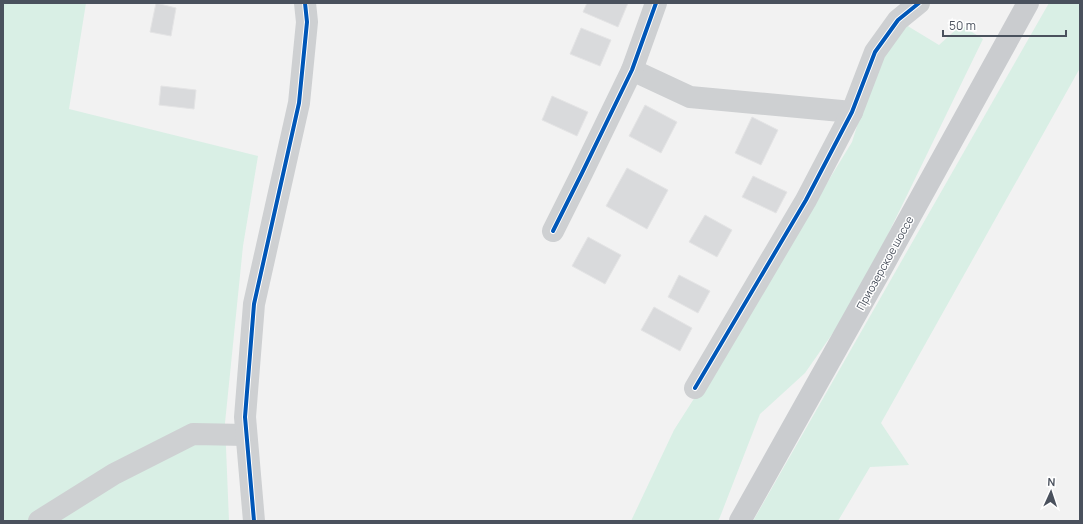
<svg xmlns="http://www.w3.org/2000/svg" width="1083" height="524" viewBox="0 0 1083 524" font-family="Manrope,sans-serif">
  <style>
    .green { fill: #d9efe5 }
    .building { fill: #d9dadc; stroke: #e4e4e5 }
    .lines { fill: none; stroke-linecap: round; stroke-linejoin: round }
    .minor { stroke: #ced0d2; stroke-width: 22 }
    .major { stroke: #cacccf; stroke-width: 22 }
    .cycleway-casing { stroke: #fff; stroke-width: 6 }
    .cycleway { stroke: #0057b8; stroke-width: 4 }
    .labels { text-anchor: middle; stroke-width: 3; stroke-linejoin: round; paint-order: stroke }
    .street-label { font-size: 11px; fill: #4a515d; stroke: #fff }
  </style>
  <rect width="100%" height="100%" fill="#f2f2f2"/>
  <g class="green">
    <path d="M3 3H86L69 109 258 156 243 246 225 423 229 521H3Z"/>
    <path d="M1049 3H1080V68L881 423 909 465 870 467 838 521H753Z"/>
    <path d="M906 25 939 45 961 25 983 39 856 300 805 373 760 414 720 517 718 521H631L674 430 730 342 852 142 866 98 882 57Z"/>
  </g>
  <g class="building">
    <path d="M156 3 176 8 171 36 150 32Z"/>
    <path d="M587 3H628L618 27 583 12Z"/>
    <path d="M581 28 611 40 600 66 570 54Z"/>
    <path d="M161 86 196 90 194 109 159 105Z"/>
    <path d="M552 96 588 112 577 136 542 120Z"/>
    <path d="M645 105 677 122 661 153 629 136Z"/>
    <path d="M752 117 778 130 761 165 735 153Z"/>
    <path d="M627 168 668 190 647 229 606 206Z"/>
    <path d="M753 176 787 192 776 213 742 197Z"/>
    <path d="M705 215 732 230 717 257 689 242Z"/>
    <path d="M588 237 621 255 605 284 572 266Z"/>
    <path d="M679 275 710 291 698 313 668 297Z"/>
    <path d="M654 307 692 328 680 351 641 330Z"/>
  </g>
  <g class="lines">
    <g class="minor">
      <path d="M632 70 690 97 852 112"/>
      <path d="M553 231 582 173 632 70 656 3"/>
      <path d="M695 388 806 200 852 112 875 52 898 20 919 3"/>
      <path d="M39 521 114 474 193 434 246 435"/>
      <path d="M254 521 245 417 254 304 299 103 307 22 305 3"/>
    </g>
    <path class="major" d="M740 521 879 273 1028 3"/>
    <g class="cycleway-casing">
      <g id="cycleway">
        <path d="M553 231 582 173 632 70 656 3"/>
        <path d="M695 388 806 200 852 112 875 52 898 20 919 3"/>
        <path d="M254 521 245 417 254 304 299 103 307 22 305 3"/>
      </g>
    </g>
    <use href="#cycleway" class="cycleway"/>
  </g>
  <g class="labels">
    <g class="street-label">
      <text transform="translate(885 263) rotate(-61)" y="4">Приозерское шоссе</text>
    </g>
  </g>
  <rect width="1083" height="524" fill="none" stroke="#4a515d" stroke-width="8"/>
  <g transform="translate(1051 492) rotate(3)" stroke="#ffffff" stroke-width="3" paint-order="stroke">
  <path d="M0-3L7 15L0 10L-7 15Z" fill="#4a515d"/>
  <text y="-6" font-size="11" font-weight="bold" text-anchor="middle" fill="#4a515d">N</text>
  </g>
  <path d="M943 30v6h123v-6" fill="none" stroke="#4a515d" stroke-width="2"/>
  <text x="949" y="30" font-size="12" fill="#4a515d" stroke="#ffffff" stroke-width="3" paint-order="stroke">50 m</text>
</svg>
